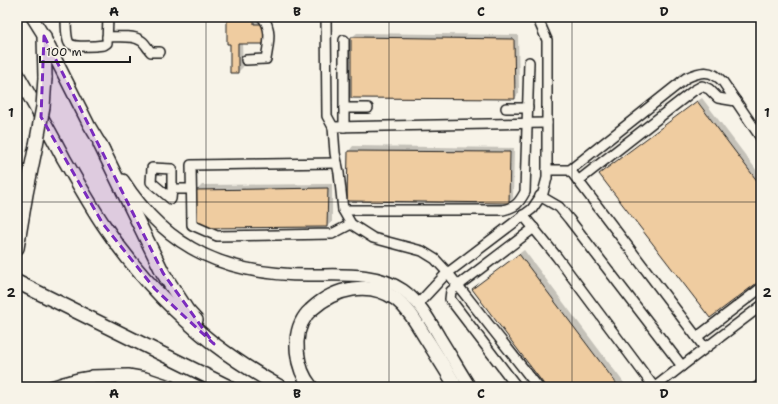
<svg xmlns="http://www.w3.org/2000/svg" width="778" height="404" viewBox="0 0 778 404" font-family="'Shantell Sans',sans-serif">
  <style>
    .shadow { fill: #0003 }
    .building { fill: #efcca0; stroke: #1c1c1c }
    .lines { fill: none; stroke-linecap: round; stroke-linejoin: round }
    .minor-casing { stroke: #1c1c1c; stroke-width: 12 }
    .major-casing { stroke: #1c1c1c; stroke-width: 14 }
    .highway-casing { stroke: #1c1c1c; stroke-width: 16 }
    .minor { stroke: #f7f3e8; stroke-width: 9 }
    .major { stroke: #f7f3e8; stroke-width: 11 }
    .highway { stroke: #f7f3e8; stroke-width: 13 }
    .rail-casing { stroke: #1c1c1c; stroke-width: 3.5 }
    .rail { stroke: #f7f3e8; stroke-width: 2; stroke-dasharray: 6; stroke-linecap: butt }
    .highway-bridge-casing { stroke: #1c1c1c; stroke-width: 16; stroke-linecap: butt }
    .highway-bridge { stroke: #f7f3e8; stroke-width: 13 }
    .marked { fill: #7b2cbf; fill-opacity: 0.2; stroke: #7b2cbf; stroke-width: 3; stroke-dasharray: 8 5; stroke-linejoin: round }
    .grid { fill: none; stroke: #1c1c1c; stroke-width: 1; stroke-opacity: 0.55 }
    .neatline { fill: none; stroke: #1c1c1c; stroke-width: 1.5 }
    .grid-label { font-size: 13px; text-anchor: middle; font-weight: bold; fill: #1c1c1c }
  </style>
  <rect width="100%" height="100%" fill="#f7f3e8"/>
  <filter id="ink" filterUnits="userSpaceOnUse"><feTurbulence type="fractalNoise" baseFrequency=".025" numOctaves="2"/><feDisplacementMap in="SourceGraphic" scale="8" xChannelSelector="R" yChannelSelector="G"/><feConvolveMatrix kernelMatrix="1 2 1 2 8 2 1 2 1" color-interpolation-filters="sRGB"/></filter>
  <g filter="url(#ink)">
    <g class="shadow">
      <path d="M232 17H258V20H269L242 43 243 67 238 72 231 43 228 21Z"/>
      <path d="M357 33 518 35 519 93 515 98 352 37Z"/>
      <path d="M702 98 761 176V279L605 169Z"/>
      <path d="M353 146 514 148 513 198 508 202 349 151Z"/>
      <path d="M332 184V222L327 226 206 227 197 190 202 185Z"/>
      <path d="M524 250 627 387H547L478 285Z"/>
    </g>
    <g class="building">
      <path d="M227 20H254V24H265V44H238V73H230V44H227Z"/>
      <path d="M351 37 514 39 515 99 351 98Z"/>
      <path d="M697 101 761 186V280L710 318 599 174Z"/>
      <path d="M348 151 510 152 509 203 347 201Z"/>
      <path d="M328 188 327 227 205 228 196 222V190Z"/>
      <path d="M519 254 619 387H546L472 289Z"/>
    </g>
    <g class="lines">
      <g class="minor-casing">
        <g id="minor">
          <path d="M66 17C66 23 66 38 69 43 73 48 97 46 104 45L107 43 108 17"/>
          <path d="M326 17 327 116 333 127"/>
          <path d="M107 37C116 37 133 35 140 40 145 42 147 48 151 52H160"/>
          <path d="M344 40V127"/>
          <path d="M246 60 266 59C268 46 273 28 262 17"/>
          <path d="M344 108H368"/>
          <path d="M506 108H528"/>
          <path d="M337 163 191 165 192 225 217 236 332 234 351 224"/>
          <path d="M547 170H570L686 78C701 71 711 69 723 82L761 138"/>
          <path d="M570 170 705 348"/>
          <path d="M578 181 693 91 702 86 709 89 718 98 736 101"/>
          <path d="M172 189 171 199 151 182 152 168 172 169V189H191"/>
          <path d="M540 196 559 207 569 219 682 366 655 387"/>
          <path d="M343 210H503C516 207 519 203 525 192L529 62"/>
          <path d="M523 215 557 257 654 387"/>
          <path d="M418 304 445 275 532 209 543 193 547 178V40L537 17"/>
          <path d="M697 337 761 288"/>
          <path d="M682 366 761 306"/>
          <path d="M517 387 450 299 451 291 534 228"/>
          <path d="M538 387 448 273 435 259 422 251 373 238 351 224 343 210 339 173 335 153 333 127 547 123"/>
        </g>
      </g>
      <g class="major-casing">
        <g id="major">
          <path d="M32 17 44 36 89 125 104 150"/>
          <path d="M123 180C168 251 230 276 313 275 343 275 377 272 403 290 420 302 430 321 440 338 450 354 460 371 470 387"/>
          <path d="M122 380 145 387"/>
          <path d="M51 387C67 382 83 376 99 377"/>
        </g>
      </g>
      <g class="highway-casing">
        <g id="highway">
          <path d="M44 36 45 78"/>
          <path d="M17 74C33 102 49 130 64 159 77 181 89 203 103 224 133 269 171 310 214 344 235 360 257 374 280 387"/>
          <path d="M100 144 163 273 187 310 196 320"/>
          <path d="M17 248 26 194 36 145"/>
          <path d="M17 282 229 387"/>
          <path d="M92 377 128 376 145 379 169 387"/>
          <path d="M311 387C296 369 291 335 306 315 307 313 310 311 312 309 335 288 369 280 396 299 410 310 418 326 427 340 437 356 447 371 456 387"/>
        </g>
      </g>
      <use href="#minor" class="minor"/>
      <use href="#major" class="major"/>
      <use href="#highway" class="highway"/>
      <g class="rail-casing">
        <g id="rail">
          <path d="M758 17 761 21"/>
          <path d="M750 387 761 379"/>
        </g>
      </g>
      <use href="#rail" class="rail"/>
      <g class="highway-bridge-casing">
        <path id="highway-bridge" d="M36 145 43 107 45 78"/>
      </g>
      <use href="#highway-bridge" class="highway-bridge"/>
    </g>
  </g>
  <path class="marked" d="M44 36 163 273 214 344 155 289 103 224 41 117Z"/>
  <path class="grid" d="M206 17V387M389 17V387M572 17V387M17 202H761"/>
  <rect width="778" height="404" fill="none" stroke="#f7f3e8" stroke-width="44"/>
  <path d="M40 56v6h90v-6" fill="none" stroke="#1c1c1c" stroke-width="2"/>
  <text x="46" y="56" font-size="12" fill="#1c1c1c" stroke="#f7f3e8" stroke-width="3" paint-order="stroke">100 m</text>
  <rect x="22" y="22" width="734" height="360" class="neatline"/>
  <g class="grid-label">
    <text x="114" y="16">A</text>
    <text x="297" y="16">B</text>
    <text x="481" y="16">C</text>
    <text x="664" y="16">D</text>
    <text x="11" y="117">1</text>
    <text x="767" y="117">1</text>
    <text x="11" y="297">2</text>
    <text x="767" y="297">2</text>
    <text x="114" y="398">A</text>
    <text x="297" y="398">B</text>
    <text x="481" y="398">C</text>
    <text x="664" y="398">D</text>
  </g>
</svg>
